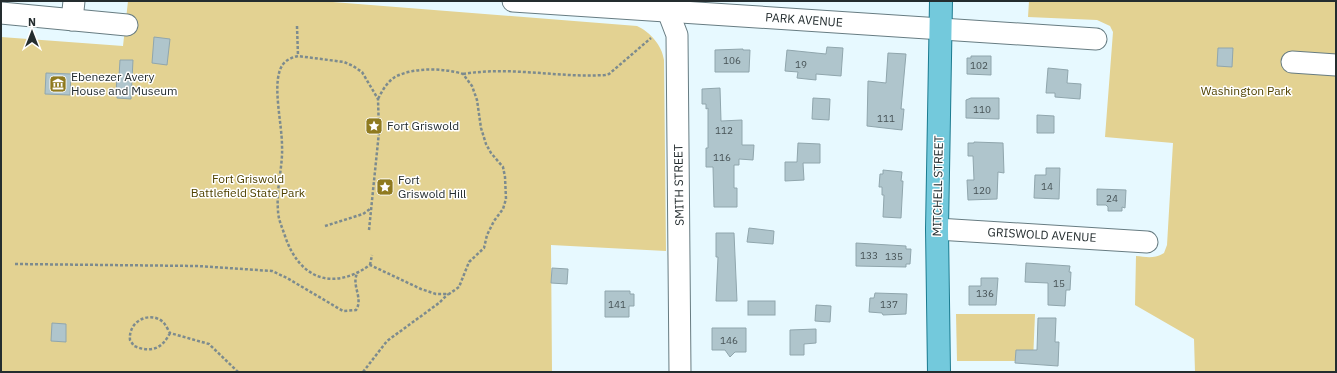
<svg xmlns="http://www.w3.org/2000/svg" width="1337" height="373" viewBox="0 0 1337 373" font-family="'IBM Plex Sans',sans-serif">
  <style>
    .green { fill: #e3d292 }
    .building { fill: #afc5cc; stroke: #90a6ad }
    .lines { fill: none; stroke-linecap: round; stroke-linejoin: round }
    .minor-casing { stroke: #677c82; stroke-width: 23 }
    .major-casing { stroke: #1b7b90; stroke-width: 24 }
    .path { stroke: #7d8b8e; stroke-width: 2.5; stroke-dasharray: 3 2; stroke-linecap: butt }
    .minor { stroke: #fff; stroke-width: 21 }
    .major { stroke: #73c9dc; stroke-width: 22 }
    .labels { text-anchor: middle; stroke-width: 3; stroke-linejoin: round; paint-order: stroke }
    .number-label { font-size: 10px; fill: #475356 }
    .street-label { font-size: 12px; fill: #242d2f; stroke: #fff }
    .poi-label { font-size: 12px; fill: #242d2f; stroke: #fff; text-anchor: start }
    .park-label { font-size: 12px; fill: #504200; stroke: #fff }
  </style>
  <rect width="100%" height="100%" fill="#e7f9ff"/>
  <g class="green">
    <path d="M128 1H320L637 26C650 32 662 45 664 60L666 251 551 245 552 372H1V37L123 46Z"/>
    <path d="M1029 1H1336V372H1195L1194 339 1135 305 1136 256C1146 257 1155 259 1164 253L1167 245 1173 143 1105 137 1113 32 1110 26 1097 20 1028 17Z"/>
    <path d="M956 314H1035L1033 361H957Z"/>
  </g>
  <g class="building">
    <path d="M154 37 170 39 167 65 152 63Z"/>
    <path d="M827 47 843 48 841 76 816 74V80L797 78 798 72 785 71 787 50 826 54Z"/>
    <path d="M1218 48H1233L1232 67 1217 66Z"/>
    <path d="M743 49V50H750L749 72H715V50Z"/>
    <path d="M888 53 906 54 901 109H904L902 130 867 126 868 81 886 83Z"/>
    <path d="M971 56H991V75L967 74V58H971Z"/>
    <path d="M120 60H133L131 99 117 98V94H116L117 76H119Z"/>
    <path d="M1048 68 1068 70 1067 83 1081 84 1080 99 1055 97V93H1046Z"/>
    <path d="M46 73 71 74 70 95 45 94Z"/>
    <path d="M720 88 721 121 742 120V145H754L753 160 739 159V165H734V188H737V207H714L713 167H706V148H708V108L706 109V104H702V89Z"/>
    <path d="M813 98 830 99 829 120 812 119Z"/>
    <path d="M971 98H999V119L966 118V100Z"/>
    <path d="M1037 115 1054 116V133H1037Z"/>
    <path d="M974 142 1003 143 1004 173 998 172 997 199 968 200 967 180H974L973 156H968V143H974Z"/>
    <path d="M798 143 820 144V163H803L804 180 785 181V162H797Z"/>
    <path d="M1046 168H1060L1059 199 1034 198 1035 175H1046Z"/>
    <path d="M883 170 902 172 901 181H903L901 218 883 217 884 195H882V187H879L880 174H883Z"/>
    <path d="M1097 189 1126 190 1125 208 1122 207V211H1108V207L1106 205H1097Z"/>
    <path d="M749 228 774 231 773 244 747 242Z"/>
    <path d="M716 233H734L737 301H716L718 257H716Z"/>
    <path d="M856 243 906 246V249H911L910 264H906V267L856 266Z"/>
    <path d="M1026 263 1070 266 1069 272H1071L1070 290H1066L1065 306 1048 305V283L1025 282Z"/>
    <path d="M552 268 568 269 567 284 551 283Z"/>
    <path d="M981 278H998L996 305H969V286H981Z"/>
    <path d="M605 291H630V294H634V306H629V317H605Z"/>
    <path d="M875 293 907 294 906 314 883 315 882 313 869 312 870 298H874Z"/>
    <rect x="748" y="301" width="27" height="14"/>
    <path d="M816 305 831 306 830 322 815 321Z"/>
    <path d="M1038 318H1056L1055 342H1059L1058 366 1015 363 1016 350H1037Z"/>
    <path d="M52 323 66 324V342L51 341Z"/>
    <path d="M712 328H746V352H735L730 357 725 350H712Z"/>
    <path d="M816 329V343L804 344V355H790V330Z"/>
  </g>
  <g class="lines">
    <g class="minor-casing">
      <g id="minor">
        <path d="M513 1 1096 39"/>
        <path d="M664 1 677 35 680 372"/>
        <path d="M1 13 127 25"/>
        <path d="M72 20 74 1"/>
        <path d="M1292 62 1336 65"/>
        <path d="M937 229 1147 242"/>
      </g>
    </g>
    <g class="major-casing">
      <path id="major" d="M939 372 937 229 941 1"/>
    </g>
    <g class="path">
      <path d="M297 26 298 56"/>
      <path d="M463 74C512 66 557 78 605 75L609 74 651 38"/>
      <path d="M325 226 363 214 370 209"/>
      <path d="M369 230 379 132 378 99 362 72 353 66 344 62 298 56C290 58 283 61 280 70 273 89 282 124 282 146 283 167 276 188 278 210 278 219 282 227 285 236 299 278 332 292 370 265L421 289 436 294H449L459 287 469 262 484 248 487 235 494 221 503 209 506 199 505 177 503 167 491 153 486 144 481 128 477 100 472 86 463 74C444 68 414 67 395 77 387 82 382 91 378 99"/>
      <path d="M15 264 198 266 272 271 287 278 343 311 356 310C364 298 350 284 358 272"/>
      <path d="M370 265 372 255"/>
      <path d="M170 333C162 349 151 353 134 346L130 340C128 320 151 311 163 322 166 325 168 330 170 333L209 344 238 372"/>
      <path d="M363 372 387 341 439 303 448 294"/>
    </g>
    <use href="#minor" class="minor"/>
    <use href="#major" class="major"/>
  </g>
  <defs>
    <g id="museum-square" transform="scale(0.9)"><rect x="-9" y="-9" width="18" height="18" rx="4" fill="#8f7a1f" stroke="#fff"/><path d="M0-6L6-3V-2H-6V-3ZM-5-1h2V3h-2ZM-1-1h2V3h-2ZM3-1h2V3H3ZM-6 4H6V6H-6Z" fill="#fff"/></g>
    <g id="sight-square" transform="scale(0.9)"><rect x="-9" y="-9" width="18" height="18" rx="4" fill="#8f7a1f" stroke="#fff"/><path d="M0-6L1.8-2.2L6-1.7L2.9 1.2L3.7 5.4L0 3.3L-3.7 5.4L-2.9 1.2L-6-1.7L-1.8-2.2Z" fill="#fff"/></g>
  </defs>
  <g fill-rule="evenodd">
    <use href="#museum-square" x="58" y="84"/>
    <use href="#sight-square" x="374" y="126"/>
    <use href="#sight-square" x="385" y="187"/>
  </g>
  <g class="labels">
    <g class="number-label">
      <text x="732" y="64">106</text>
      <text x="801" y="68">19</text>
      <text x="979" y="69">102</text>
      <text x="982" y="113">110</text>
      <text x="886" y="122">111</text>
      <text x="724" y="134">112</text>
      <text x="722" y="161">116</text>
      <text x="1047" y="190">14</text>
      <text x="982" y="194">120</text>
      <text x="1112" y="202">24</text>
      <text x="869" y="259">133</text>
      <text x="894" y="260">135</text>
      <text x="1059" y="287">15</text>
      <text x="985" y="297">136</text>
      <text x="617" y="308">141</text>
      <text x="889" y="308">137</text>
      <text x="729" y="344">146</text>
    </g>
    <g class="street-label">
      <text transform="translate(804 20) rotate(4)" y="4">PARK AVENUE</text>
      <text transform="translate(679 185) rotate(-91)" y="4">SMITH STREET</text>
      <text transform="translate(938 186) rotate(-89)" y="4">MITCHELL STREET</text>
      <text transform="translate(1042 235) rotate(3)" y="4">GRISWOLD AVENUE</text>
    </g>
    <g class="poi-label">
      <text x="71" y="81">Ebenezer Avery<tspan x="71" dy="14">House and Museum</tspan></text>
      <text x="387" y="130">Fort Griswold</text>
      <text x="398" y="184">Fort<tspan x="398" dy="14">Griswold Hill</tspan></text>
    </g>
    <g class="park-label">
      <text x="1246" y="95">Washington Park</text>
      <text x="248" y="183">Fort Griswold<tspan x="248" dy="14">Battlefield State Park</tspan></text>
    </g>
  </g>
  <rect width="1337" height="373" fill="none" stroke="#242d2f" stroke-width="4"/>
  <g transform="translate(32 32)" stroke="#ffffff" stroke-width="3" paint-order="stroke">
  <path d="M0-3L7 15L0 10L-7 15Z" fill="#242d2f"/>
  <text y="-6" font-size="11" font-weight="bold" text-anchor="middle" fill="#242d2f">N</text>
  </g>
</svg>
